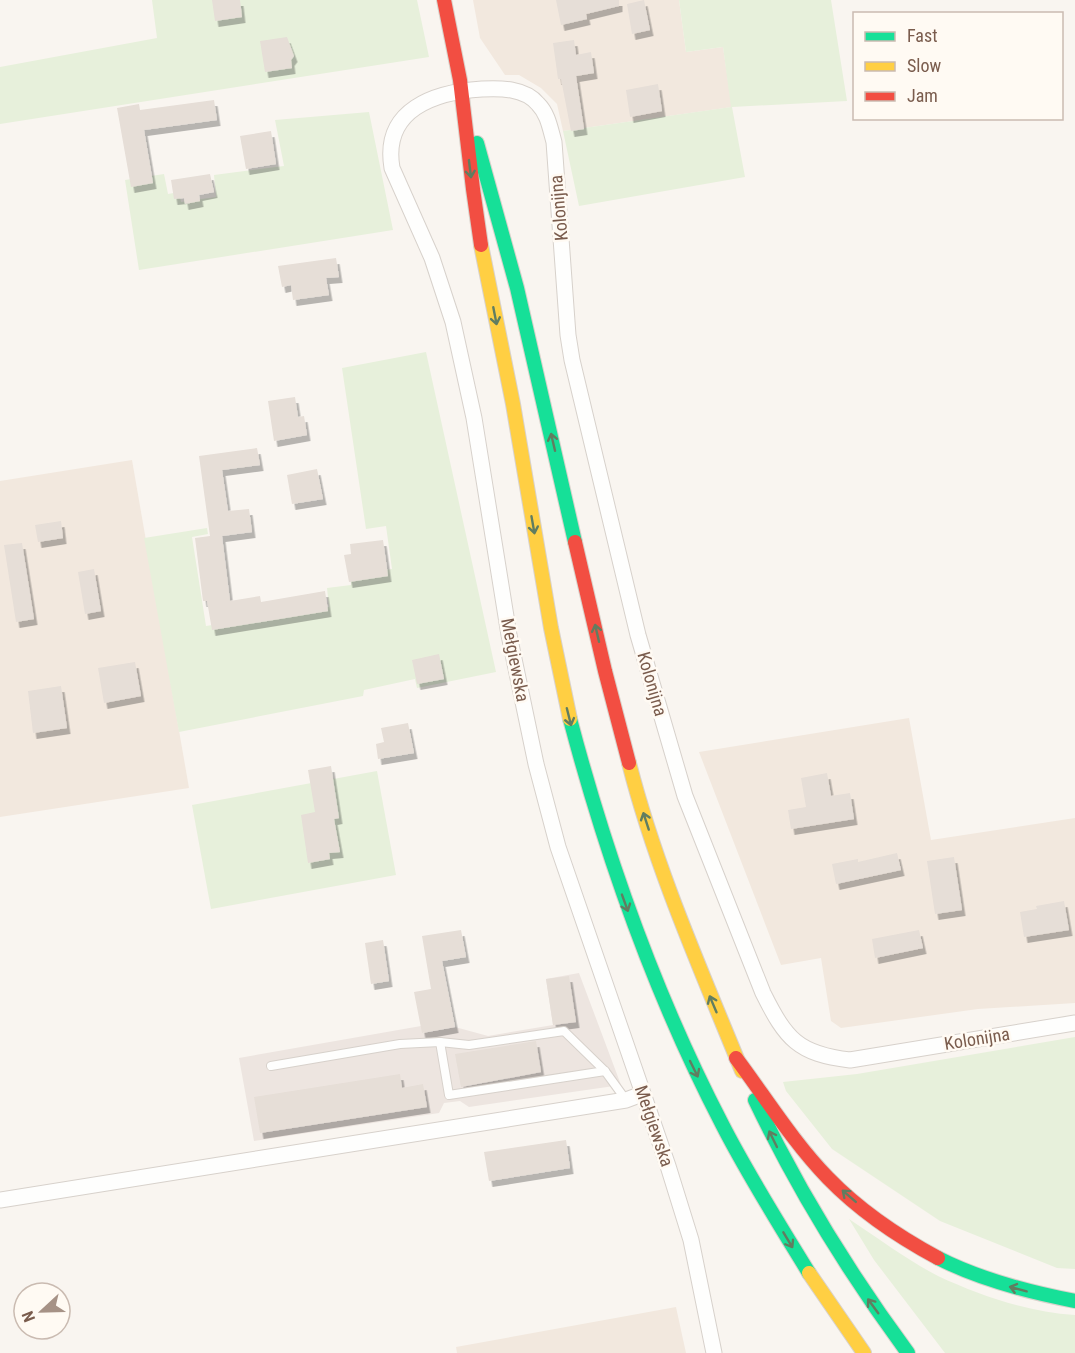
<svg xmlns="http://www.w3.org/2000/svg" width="1075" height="1353" viewBox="0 0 1075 1353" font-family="'Roboto Condensed',sans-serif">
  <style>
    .residential { fill: #f2e8de }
    .industrial { fill: #ede5e0 }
    .green { fill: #e7f0db }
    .building { fill: #e6ded7; filter: url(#shadow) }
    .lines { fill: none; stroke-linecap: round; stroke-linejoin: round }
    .lane-casing { stroke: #d7d1cb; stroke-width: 10 }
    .street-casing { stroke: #d7d1cb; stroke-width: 17 }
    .fast-casing { stroke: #d9d2cb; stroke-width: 16 }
    .slow-casing { stroke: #d9d2cb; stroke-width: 16 }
    .jam-casing { stroke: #d9d2cb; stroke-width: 16 }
    .lane { stroke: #fefefd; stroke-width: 8 }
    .street { stroke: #fefefd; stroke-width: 15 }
    .fast { stroke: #16e098; stroke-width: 14 }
    .slow { stroke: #ffcf43; stroke-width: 14 }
    .jam { stroke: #f24e42; stroke-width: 14 }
    .oneway { stroke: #617d60 }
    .labels { text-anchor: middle; stroke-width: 5; stroke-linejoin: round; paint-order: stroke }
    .street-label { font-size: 18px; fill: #7a5c4d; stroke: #fffaf3 }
  </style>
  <defs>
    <filter id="shadow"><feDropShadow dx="3.5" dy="6" stdDeviation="0" flood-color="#0004"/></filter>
  </defs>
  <rect width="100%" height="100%" fill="#f9f5f0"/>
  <g class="residential">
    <path d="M473 0H679L686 52 723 47 732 107 563 131 557 104 541 88 519 75H505L480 38Z"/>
    <path d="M132 460 189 788 0 817V481Z"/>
    <path d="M909 718 931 840 1075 818V1003L978 1009 841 1028 831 1021 821 958 781 965 699 752Z"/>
    <path d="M676 1307 686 1353H457L456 1347Z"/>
  </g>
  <path class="industrial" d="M579 973 621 1085 469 1107 460 1101 444 1103 439 1113 254 1141 239 1058 421 1026 423 1033 455 1027 488 1036 553 1025 546 979Z"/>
  <g class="green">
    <path d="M152 0H417L429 57 0 124V67L157 38Z"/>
    <path d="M679 0H831L847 101 732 107 745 177 579 206 563 131 731 107 723 47 686 52Z"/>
    <path d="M369 112 393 230 139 270 125 180 164 174 168 194 179 192 181 202 216 197 214 175 284 166 275 120Z"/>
    <path d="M426 352 496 672 417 688 415 679 364 690 363 696 179 732 144 538 207 528 208 534 192 537 206 626 329 607 327 588 351 585 350 575 392 569 386 526 366 529 342 368Z"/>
    <path d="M377 771 396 875 211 909 192 805Z"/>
    <path d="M1075 1037V1269L1057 1268 940 1221 832 1149 786 1091 783 1082 857 1074Z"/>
    <path d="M849 1219C878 1238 907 1260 938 1276 981 1296 1028 1312 1075 1315V1353H945L874 1260Z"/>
  </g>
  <g class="building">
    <path d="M212 0H240L242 17 215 21Z"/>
    <path d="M556 0H619V6L586 14 587 19 561 25Z"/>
    <path d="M644 0 650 30 632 34 627 4Z"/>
    <path d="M287 37 294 56 291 60 292 68 265 72 260 41Z"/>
    <path d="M574 40 576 55 591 52 594 73 576 76 584 129 571 131 561 79H558L553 43Z"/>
    <path d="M658 84 662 111 630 117 626 90Z"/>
    <path d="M214 100 217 120 144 130 153 183 131 187 117 108 139 104 140 110Z"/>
    <path d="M271 131 276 164 246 169 240 136Z"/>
    <path d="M210 174 214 192 199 195 200 201 185 204 184 198 174 199 171 180Z"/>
    <path d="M336 258 339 277 326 278 329 295 293 300 291 285 282 287 278 266Z"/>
    <path d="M295 397 298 417 304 416 307 435 274 441 268 401Z"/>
    <path d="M257 448 260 465 222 470 228 511 249 509 252 532 222 536 230 601 260 596 261 602 325 591 328 611 212 630 207 601H203L195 538 210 536 199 456Z"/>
    <path d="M317 469 323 499 292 504 287 475Z"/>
    <path d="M61 521 63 538 38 542 35 525Z"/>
    <path d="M383 540 388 576 349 582 344 555 351 554 350 544Z"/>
    <path d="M22 543 34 619 16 622 4 545Z"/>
    <path d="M94 569 101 611 85 614 78 572Z"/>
    <path d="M439 654 444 679 417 684 412 660Z"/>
    <path d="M135 662 141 696 104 703 98 668Z"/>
    <path d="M61 686 67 728 33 733 28 691Z"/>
    <path d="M408 723 414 753 378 759 376 744 384 742 381 728Z"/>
    <path d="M331 766 339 818 334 819 340 852 329 853 330 859 308 863 301 815 315 812 308 770Z"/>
    <path d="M827 773 831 796 850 793 854 819 791 829 788 810 806 807 801 778Z"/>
    <path d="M897 853 901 870 836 884 832 864 858 859V862Z"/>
    <path d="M954 857 962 910 935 914 927 861Z"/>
    <path d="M1064 901 1069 930 1024 937 1020 912 1037 909 1036 906Z"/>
    <path d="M461 930 466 957 442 961 455 1027 422 1033 414 992 431 989 422 936Z"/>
    <path d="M919 930 923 948 875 958 872 939Z"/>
    <path d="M383 940 389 981 371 984 365 943Z"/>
    <path d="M569 976 576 1022 553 1025 546 979Z"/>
    <path d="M536 1041 541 1072 461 1087 455 1054Z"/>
    <path d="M400 1074 402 1088 423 1084 427 1107 260 1133 254 1097Z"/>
    <path d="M566 1140 570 1168 489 1181 484 1152Z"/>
  </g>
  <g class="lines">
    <g class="lane-casing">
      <g id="lane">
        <path d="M440 1042 469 1045 564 1031 605 1071 626 1100"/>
        <path d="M271 1066 400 1044 440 1042 449 1095 605 1071"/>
      </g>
    </g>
    <g class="street-casing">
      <g id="street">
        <path d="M0 1200 626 1100 642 1094"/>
        <path d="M714 1353 691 1240 668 1166 558 847 536 764 509 635 474 418 453 322 432 258 392 168C382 109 435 92 482 89 500 88 525 88 538 104 548 114 550 128 554 142L568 335 572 360 638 635 685 796 763 993C786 1039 798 1054 850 1060L1075 1023"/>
      </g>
    </g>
    <g class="fast-casing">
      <g id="fast">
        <path d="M477 143 517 288 575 542"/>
        <path d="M570 719C607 859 655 995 722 1124 748 1175 779 1224 809 1273"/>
        <path d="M755 1100C798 1190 849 1273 908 1353"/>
        <path d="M938 1258C981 1280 1028 1292 1075 1301"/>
      </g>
    </g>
    <g class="slow-casing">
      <g id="slow">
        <path d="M481 245 513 404 551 628 570 719"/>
        <path d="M629 763C656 869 701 970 742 1071"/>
        <path d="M809 1273 864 1353"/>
      </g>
    </g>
    <g class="jam-casing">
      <g id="jam">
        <path d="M444 0 460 80 473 189 481 245"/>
        <path d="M575 542 605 671 629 763"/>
        <path d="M736 1058C766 1098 793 1142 828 1178 860 1211 897 1236 938 1258"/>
      </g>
    </g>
    <use href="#lane" class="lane"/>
    <use href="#street" class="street"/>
    <use href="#fast" class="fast"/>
    <use href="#slow" class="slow"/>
    <use href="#jam" class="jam"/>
  </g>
  <defs><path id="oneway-shaft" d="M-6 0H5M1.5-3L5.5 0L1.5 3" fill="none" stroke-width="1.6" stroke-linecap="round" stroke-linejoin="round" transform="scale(1.5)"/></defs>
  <g class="oneway">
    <use href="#oneway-shaft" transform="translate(470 169) rotate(83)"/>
    <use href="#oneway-shaft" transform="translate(495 316) rotate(79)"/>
    <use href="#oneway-shaft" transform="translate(553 442) rotate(-103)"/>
    <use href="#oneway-shaft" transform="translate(533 525) rotate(80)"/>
    <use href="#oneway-shaft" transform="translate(597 633) rotate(-103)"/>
    <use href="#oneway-shaft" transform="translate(569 717) rotate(76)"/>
    <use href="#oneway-shaft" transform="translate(646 821) rotate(-108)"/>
    <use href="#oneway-shaft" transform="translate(625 903) rotate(70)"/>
    <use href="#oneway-shaft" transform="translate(713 1004) rotate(-113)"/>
    <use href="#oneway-shaft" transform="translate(694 1069) rotate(64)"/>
    <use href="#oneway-shaft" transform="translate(773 1139) rotate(-116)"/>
    <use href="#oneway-shaft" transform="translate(849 1196) rotate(-139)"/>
    <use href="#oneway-shaft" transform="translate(788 1240) rotate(59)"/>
    <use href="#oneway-shaft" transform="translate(1018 1289) rotate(-165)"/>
    <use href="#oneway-shaft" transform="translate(873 1306) rotate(-126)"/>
  </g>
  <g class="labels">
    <g class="street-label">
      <text transform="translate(559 208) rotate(-95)" y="6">Kolonijna</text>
      <text transform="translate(515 660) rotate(79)" y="6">Mełgiewska</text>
      <text transform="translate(652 684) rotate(74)" y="6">Kolonijna</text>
      <text transform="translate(977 1039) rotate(-9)" y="6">Kolonijna</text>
      <text transform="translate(654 1126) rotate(71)" y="6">Mełgiewska</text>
    </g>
  </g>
  <rect x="853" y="12" width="210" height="108" fill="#fffaf3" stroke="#cabbb1" stroke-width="1.5"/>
  <rect x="865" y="32" width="30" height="9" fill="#16e098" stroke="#cabbb1" stroke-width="1.5"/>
  <text x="907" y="42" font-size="18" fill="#7a5c4d">Fast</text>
  <rect x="865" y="62" width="30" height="9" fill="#ffcf43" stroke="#cabbb1" stroke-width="1.5"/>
  <text x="907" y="72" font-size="18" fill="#7a5c4d">Slow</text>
  <rect x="865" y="92" width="30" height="9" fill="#f24e42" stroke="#cabbb1" stroke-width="1.5"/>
  <text x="907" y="102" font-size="18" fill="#7a5c4d">Jam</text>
  <g transform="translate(42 1311) rotate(248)"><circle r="28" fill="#fffaf3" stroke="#cabbb1" stroke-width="1.5"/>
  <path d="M0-4.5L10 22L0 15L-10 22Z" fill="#a69286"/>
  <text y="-9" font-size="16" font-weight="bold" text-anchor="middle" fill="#7a5c4d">N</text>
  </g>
</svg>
